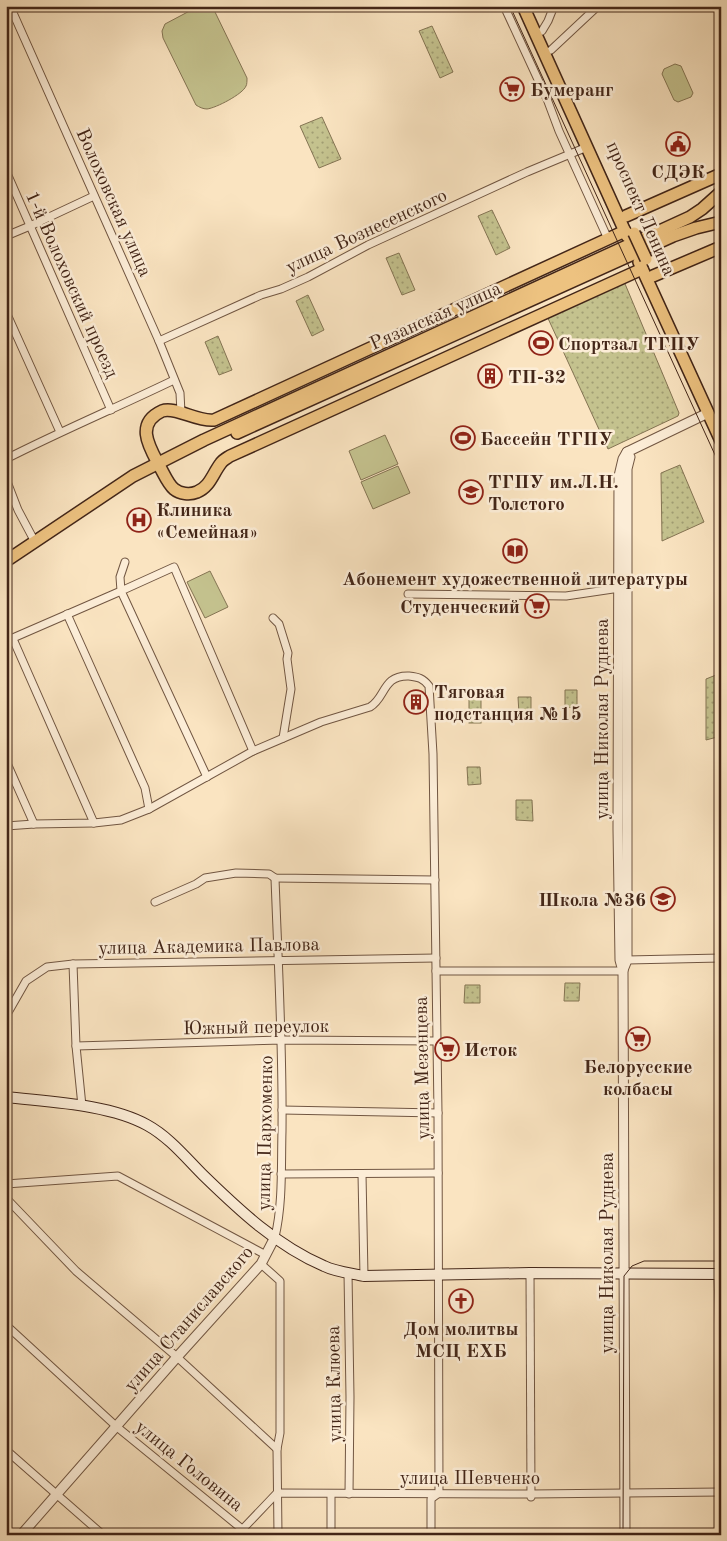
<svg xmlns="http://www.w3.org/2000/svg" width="727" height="1541" viewBox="0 0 727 1541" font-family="'Old Standard TT',serif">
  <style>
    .grass { fill: url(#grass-dots); stroke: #847453 }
    .garden { fill: #c4c28e; stroke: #847453 }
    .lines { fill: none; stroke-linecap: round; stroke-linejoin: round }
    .minor-casing { stroke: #715642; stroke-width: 9 }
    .tertiary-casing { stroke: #715642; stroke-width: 11 }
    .secondary-casing { stroke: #432618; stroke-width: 12 }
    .primary-casing { stroke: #432618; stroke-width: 14 }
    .minor { stroke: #fcedd7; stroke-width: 7 }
    .tertiary { stroke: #fcedd7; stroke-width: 9 }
    .secondary { stroke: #fcedd7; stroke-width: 10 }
    .primary { stroke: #edc280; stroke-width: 11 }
    .tram { stroke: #432618; stroke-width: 1 }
    .primary-bridge-casing { stroke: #432618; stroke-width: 14; stroke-linecap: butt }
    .primary-bridge { stroke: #edc280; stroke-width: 11 }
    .labels { text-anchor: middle; stroke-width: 5; stroke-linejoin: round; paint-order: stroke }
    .poi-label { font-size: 19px; font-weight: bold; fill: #432618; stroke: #fcedd7; text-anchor: start }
    .street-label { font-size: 19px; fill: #432618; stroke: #fcedd7 }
  </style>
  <defs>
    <pattern id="grass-dots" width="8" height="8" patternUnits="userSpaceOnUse" patternTransform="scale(1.25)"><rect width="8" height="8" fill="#c4c28e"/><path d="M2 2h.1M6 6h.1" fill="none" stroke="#a19d73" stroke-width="1.8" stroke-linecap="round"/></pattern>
  </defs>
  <rect width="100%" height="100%" fill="#fae4c1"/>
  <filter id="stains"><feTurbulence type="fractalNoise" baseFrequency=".004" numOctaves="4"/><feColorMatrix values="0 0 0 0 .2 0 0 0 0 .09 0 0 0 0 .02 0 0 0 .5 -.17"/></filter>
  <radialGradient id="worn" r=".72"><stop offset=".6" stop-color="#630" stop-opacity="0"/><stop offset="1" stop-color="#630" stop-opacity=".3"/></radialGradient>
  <g class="grass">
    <path d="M432 26 453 72 440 78 419 31Z"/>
    <path d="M322 117 341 159 319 168 300 126Z"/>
    <path d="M492 210 510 248 496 255 478 216Z"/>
    <path d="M399 253 415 290 402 295 386 258Z"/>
    <path d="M623 279 679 413 678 416 608 449 546 314Z"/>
    <path d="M308 295 324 330 312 336 296 301Z"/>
    <path d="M218 336 232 370 219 375 205 342Z"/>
    <path d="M680 465 704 522 662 541 661 473Z"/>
    <path d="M721 673V736L706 740V679Z"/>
    <path d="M565 690H577V708L565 707Z"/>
    <path d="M518 697H531V713L519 714Z"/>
    <rect x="469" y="699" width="12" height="24"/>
    <path d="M467 767H480L481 784 468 785Z"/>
    <path d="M516 800H532L533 821 516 820Z"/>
    <path d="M565 983H580L579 1001H564Z"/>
    <path d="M465 985H480V1003H464Z"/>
  </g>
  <g class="garden">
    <path d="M199 6H209L215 12 247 78C247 80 247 85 246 86 243 94 216 108 207 109 203 109 199 107 196 105L163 38 162 31 165 24Z"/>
    <path d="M675 64 681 66 693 93 691 97 678 102 674 100 662 74 664 69Z"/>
    <path d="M385 435 398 464 361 480 349 451Z"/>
    <path d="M398 466 410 493 373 509 361 482Z"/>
    <path d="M210 571 228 607 205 618 187 582Z"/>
  </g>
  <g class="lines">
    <g class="minor-casing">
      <g id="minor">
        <path d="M10 6 159 341 180 393 181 413"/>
        <path d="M504 6 547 99 559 131 608 239"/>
        <path d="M542 31 548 21 554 6"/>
        <path d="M551 50 598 6"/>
        <path d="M6 171 111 410"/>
        <path d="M6 236 30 226 94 196"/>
        <path d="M6 312 60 432"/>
        <path d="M159 341 261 295 281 289 308 277 368 245 527 172 587 147"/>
        <path d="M6 459C61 431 118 407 174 380"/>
        <path d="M6 479 18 510 35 542"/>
        <path d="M408 594 566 596 613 589H622"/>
        <path d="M67 614 145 788 149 809"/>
        <path d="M273 618 279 624 288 653 287 659 291 689 283 738"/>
        <path d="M13 639 94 823"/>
        <path d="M6 641 121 591 120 577 125 562"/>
        <path d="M6 761 34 824"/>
        <path d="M207 777 121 591 174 567 253 751"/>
        <path d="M6 826 34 824 94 823 121 820 149 809 253 751 321 722 370 707C386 698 382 675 409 676 418 677 423 678 429 686L433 754 438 1113 439 1493 431 1499V1535"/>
        <path d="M155 902 196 884 205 878 236 873 269 874 275 878 435 880"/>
        <path d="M627 960 721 958"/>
        <path d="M73 964 76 1046 82 1106"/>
        <path d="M436 971H623"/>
        <path d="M6 1016 26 981 47 967 73 964 436 958"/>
        <path d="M76 1046 282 1040 436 1041"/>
        <path d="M282 1110 438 1113"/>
        <path d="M281 1174 438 1173"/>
        <path d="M362 1174 364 1276"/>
        <path d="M6 1184 118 1176 266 1255"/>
        <path d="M6 1198 76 1271 177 1357 277 1449"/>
        <path d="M275 1237C283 1203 281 1166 282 1131 283 1046 278 962 275 878"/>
        <path d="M261 1264 280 1281V1433L277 1449 278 1535"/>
        <path d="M348 1273 350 1397 349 1494"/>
        <path d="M530 1273 531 1497"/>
        <path d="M718 1274 721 1375"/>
        <path d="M6 1325 117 1427 242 1529"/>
        <path d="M6 1450 103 1535"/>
        <path d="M237 1535 277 1493 531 1494 721 1492"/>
        <path d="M331 1535V1494"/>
      </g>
    </g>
    <g class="tertiary-casing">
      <g id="tertiary">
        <path d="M623 970 627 960V469L630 457 627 452"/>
        <path d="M21 1535 177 1357 261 1264 275 1237"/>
        <path d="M625 1535 623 971 620 960 618 829 619 476 623 459 627 452 708 413"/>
      </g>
    </g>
    <g class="secondary-casing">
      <path id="secondary" d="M6 1097C49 1102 109 1104 147 1125 169 1137 186 1158 203 1175 239 1210 277 1246 324 1266 336 1272 350 1273 364 1276L530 1273 721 1274"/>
    </g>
    <g class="primary-casing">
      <g id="primary">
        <path d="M523 6 627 236"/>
        <path d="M626 216 721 174"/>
        <path d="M625 231 214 420C197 422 175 406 162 411 134 424 150 448 160 467 164 474 168 484 174 489 180 494 190 495 197 492 210 487 213 473 221 463 223 460 227 458 230 456L642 269"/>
        <path d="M639 262 721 441"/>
        <path d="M653 276 721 247"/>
        <path d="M237 433 673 236 696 228 721 222"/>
        <path d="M6 561 133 476 204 440 690 217 702 209 721 192"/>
      </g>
    </g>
    <use href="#minor" class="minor"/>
    <use href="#tertiary" class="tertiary"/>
    <use href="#secondary" class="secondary"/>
    <use href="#primary" class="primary"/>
    <g class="tram">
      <path d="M510 6 721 468"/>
      <path d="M623 1535 624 1276 632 1266 644 1261H721"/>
    </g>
    <g class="primary-bridge-casing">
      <path id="primary-bridge" d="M634 233 646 259"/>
    </g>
    <use href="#primary-bridge" class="primary-bridge"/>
  </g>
  <defs>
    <g id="supermarket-ring" transform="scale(1.25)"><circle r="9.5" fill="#fcedd7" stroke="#8f2418" stroke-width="1.5"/><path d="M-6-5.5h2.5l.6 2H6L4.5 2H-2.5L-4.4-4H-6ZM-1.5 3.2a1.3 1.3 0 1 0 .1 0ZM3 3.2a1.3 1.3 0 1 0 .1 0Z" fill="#8f2418"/></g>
    <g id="civic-ring" transform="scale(1.25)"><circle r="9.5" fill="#fcedd7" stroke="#8f2418" stroke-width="1.5"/><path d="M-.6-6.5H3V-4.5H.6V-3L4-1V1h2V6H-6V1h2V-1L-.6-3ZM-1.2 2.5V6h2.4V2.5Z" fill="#8f2418"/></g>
    <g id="stadium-ring" transform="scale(1.25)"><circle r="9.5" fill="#fcedd7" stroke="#8f2418" stroke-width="1.5"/><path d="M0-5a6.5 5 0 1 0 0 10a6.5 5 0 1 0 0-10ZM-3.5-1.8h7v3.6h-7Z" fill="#8f2418"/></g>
    <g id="building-ring" transform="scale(1.25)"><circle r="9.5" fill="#fcedd7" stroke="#8f2418" stroke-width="1.5"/><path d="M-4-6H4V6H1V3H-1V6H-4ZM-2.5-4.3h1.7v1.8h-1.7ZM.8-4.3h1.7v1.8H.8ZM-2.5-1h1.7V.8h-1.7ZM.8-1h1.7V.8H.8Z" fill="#8f2418"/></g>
    <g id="university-ring" transform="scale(1.25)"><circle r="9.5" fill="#fcedd7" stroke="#8f2418" stroke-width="1.5"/><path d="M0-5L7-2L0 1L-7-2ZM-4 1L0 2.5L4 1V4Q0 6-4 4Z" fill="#8f2418"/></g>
    <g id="hospital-ring" transform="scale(1.25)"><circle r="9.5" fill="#fcedd7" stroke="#8f2418" stroke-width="1.5"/><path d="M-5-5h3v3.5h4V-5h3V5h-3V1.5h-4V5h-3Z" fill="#8f2418"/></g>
    <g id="library-ring" transform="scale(1.25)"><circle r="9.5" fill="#fcedd7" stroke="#8f2418" stroke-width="1.5"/><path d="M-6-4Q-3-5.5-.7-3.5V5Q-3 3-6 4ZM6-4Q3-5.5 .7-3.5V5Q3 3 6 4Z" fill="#8f2418"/></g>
    <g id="school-ring" transform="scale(1.25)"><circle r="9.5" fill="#fcedd7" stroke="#8f2418" stroke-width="1.5"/><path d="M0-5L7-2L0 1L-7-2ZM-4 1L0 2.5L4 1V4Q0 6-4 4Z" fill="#8f2418"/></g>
    <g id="church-ring" transform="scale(1.25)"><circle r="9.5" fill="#fcedd7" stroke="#8f2418" stroke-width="1.5"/><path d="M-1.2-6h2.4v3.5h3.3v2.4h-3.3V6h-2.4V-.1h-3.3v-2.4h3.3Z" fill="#8f2418"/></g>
  </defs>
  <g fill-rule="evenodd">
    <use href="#supermarket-ring" x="512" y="89"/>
    <use href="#civic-ring" x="678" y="144"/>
    <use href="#stadium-ring" x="541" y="343"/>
    <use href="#building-ring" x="490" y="376"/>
    <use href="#stadium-ring" x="463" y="438"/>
    <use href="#university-ring" x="471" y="492"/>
    <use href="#hospital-ring" x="139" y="520"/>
    <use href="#library-ring" x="515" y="551"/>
    <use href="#supermarket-ring" x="537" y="606"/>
    <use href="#building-ring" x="416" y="702"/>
    <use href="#school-ring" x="663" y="899"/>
    <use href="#supermarket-ring" x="638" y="1039"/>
    <use href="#supermarket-ring" x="447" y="1049"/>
    <use href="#church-ring" x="461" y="1301"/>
  </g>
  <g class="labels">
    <g class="poi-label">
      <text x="530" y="96">Бумеранг</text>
      <text x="678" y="178" text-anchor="middle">СДЭК</text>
      <text x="558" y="350">Спортзал ТГПУ</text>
      <text x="508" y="383">ТП-32</text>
      <text x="480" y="445">Бассейн ТГПУ</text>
      <text x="488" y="488">ТГПУ им.Л.Н.<tspan x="488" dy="22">Толстого</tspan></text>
      <text x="156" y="516">Клиника<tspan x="156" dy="22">«Семейная»</tspan></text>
      <text x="515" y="585" text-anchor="middle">Абонемент художественной литературы</text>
      <text x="520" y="613" text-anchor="end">Студенческий</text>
      <text x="434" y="698">Тяговая<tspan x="434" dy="22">подстанция №15</tspan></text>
      <text x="646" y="906" text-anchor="end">Школа №36</text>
      <text x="464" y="1056">Исток</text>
      <text x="638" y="1073" text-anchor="middle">Белорусские<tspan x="638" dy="22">колбасы</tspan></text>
      <text x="461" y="1335" text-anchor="middle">Дом молитвы<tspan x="461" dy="22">МСЦ ЕХБ</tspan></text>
    </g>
    <g class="street-label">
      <text transform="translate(115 202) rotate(66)" y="7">Волоховская улица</text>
      <text transform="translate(642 208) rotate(66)" y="7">проспект Ленина</text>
      <text transform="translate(366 230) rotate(-25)" y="7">улица Вознесенского</text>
      <text transform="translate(73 284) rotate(66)" y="7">1-й Волоховский проезд</text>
      <text transform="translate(435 315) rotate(-24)" y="7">Рязанская улица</text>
      <text transform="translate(601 719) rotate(-90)" y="7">улица Николая Руднева</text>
      <text transform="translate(209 945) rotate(-1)" y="7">улица Академика Павлова</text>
      <text transform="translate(256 1026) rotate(-1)" y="7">Южный переулок</text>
      <text transform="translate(421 1068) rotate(-91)" y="7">улица Мезенцева</text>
      <text transform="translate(264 1133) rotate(-89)" y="7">улица Пархоменко</text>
      <text transform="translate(606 1253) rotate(-90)" y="7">улица Николая Руднева</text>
      <text transform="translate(188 1318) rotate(-49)" y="7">улица Станиславского</text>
      <text transform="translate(333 1384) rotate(-91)" y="7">улица Клюева</text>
      <text transform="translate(190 1465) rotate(39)" y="7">улица Головина</text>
      <text x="470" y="1484">улица Шевченко</text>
    </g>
  </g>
  <rect width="727" height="1541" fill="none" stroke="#fae4c1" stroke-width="25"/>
  <rect x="8" y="8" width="712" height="1526" fill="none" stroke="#432618" stroke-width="2.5"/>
  <rect x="12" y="12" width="702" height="1516" fill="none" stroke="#432618"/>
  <rect width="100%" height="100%" filter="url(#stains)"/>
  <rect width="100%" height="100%" fill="url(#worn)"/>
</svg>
